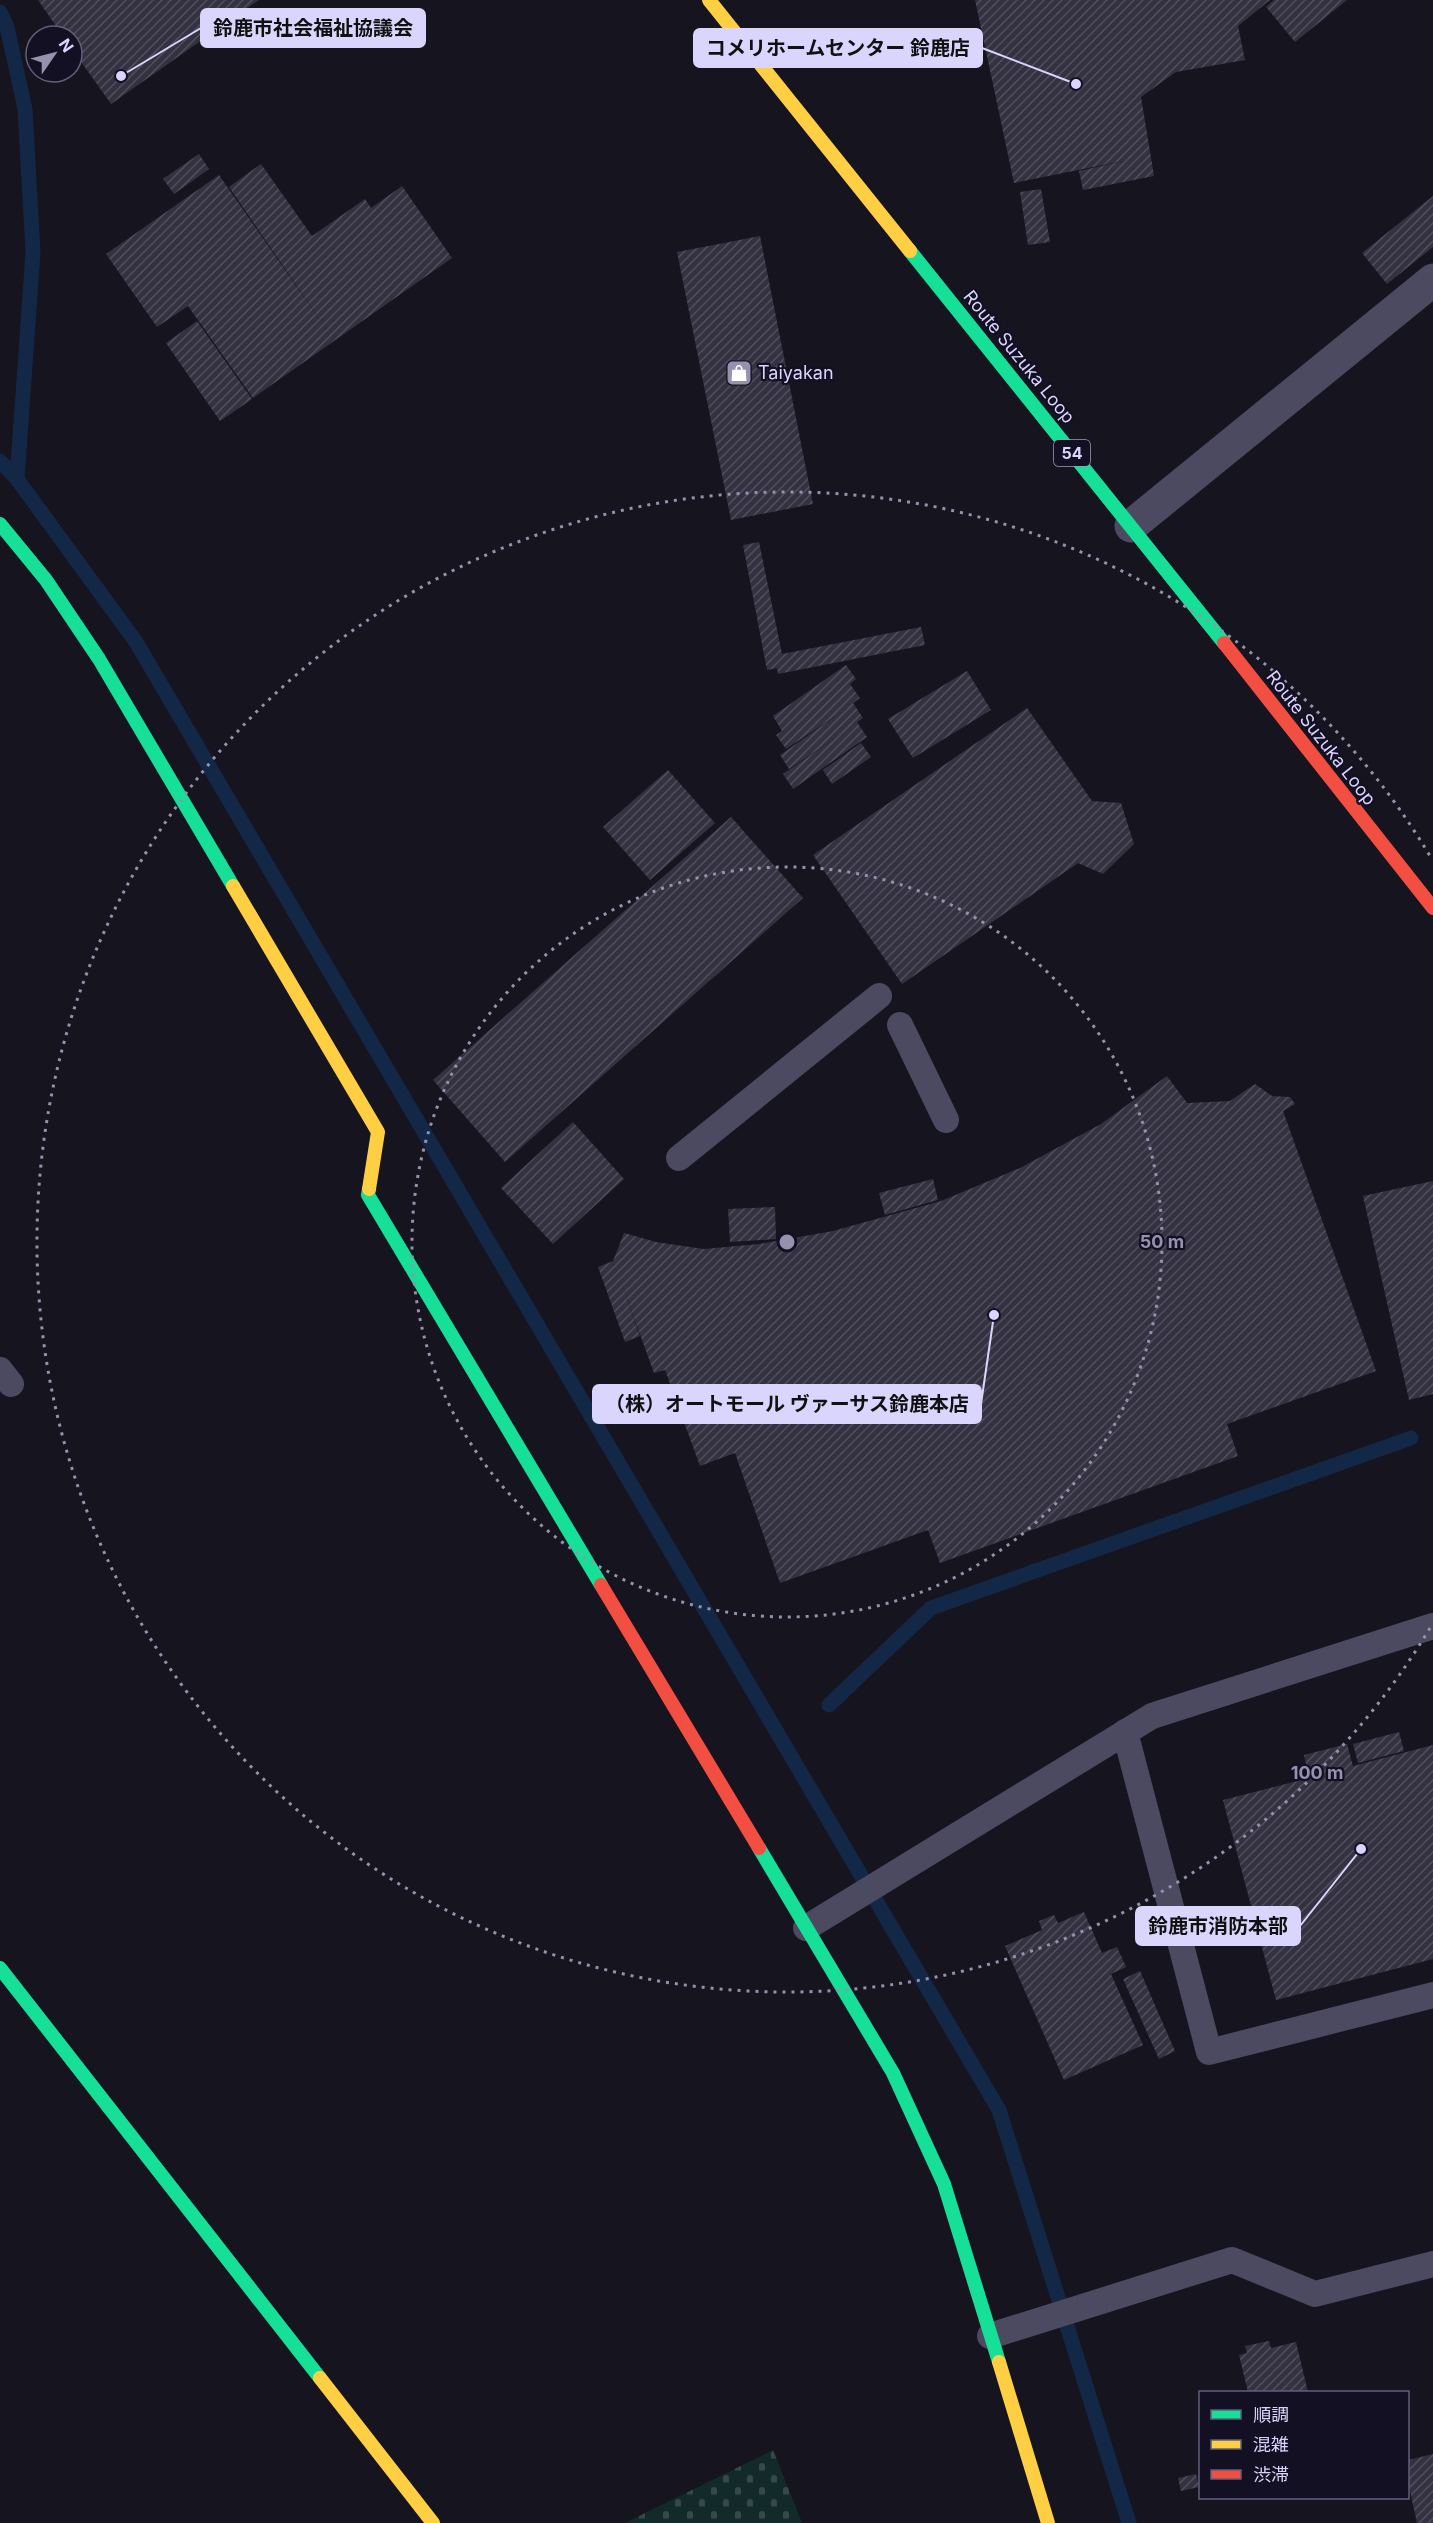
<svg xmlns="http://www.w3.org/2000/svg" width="1433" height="2523" viewBox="0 0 1433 2523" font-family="Inter,'Noto Sans JP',sans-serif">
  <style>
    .cemetery { fill: url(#cemetery-stones) }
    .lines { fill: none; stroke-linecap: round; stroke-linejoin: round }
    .stream { stroke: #132746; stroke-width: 15 }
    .building { fill: url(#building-hatch) }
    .lane { stroke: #4b4a60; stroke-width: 26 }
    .street { stroke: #4b4a60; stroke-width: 33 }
    .fast { stroke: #16e098; stroke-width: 14 }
    .slow { stroke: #ffcf43; stroke-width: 14 }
    .jam { stroke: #f24e42; stroke-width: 14 }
    .ring { fill: none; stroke: #9591af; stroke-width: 3; stroke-dasharray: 3 6 }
    .labels { text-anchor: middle; stroke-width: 4.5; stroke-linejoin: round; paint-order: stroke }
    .shield { fill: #131024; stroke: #9e9abb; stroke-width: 1.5 }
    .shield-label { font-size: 16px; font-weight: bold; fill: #d9d5fc }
    .street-label { font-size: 18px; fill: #d9d5fc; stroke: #131024 }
    .poi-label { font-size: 18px; fill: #d9d5fc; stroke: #131024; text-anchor: start }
    .centre { fill: #9591af; stroke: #131024; stroke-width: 3 }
    .ring-label { font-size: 18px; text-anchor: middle; font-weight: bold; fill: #9591af; stroke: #131024; stroke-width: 4.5; stroke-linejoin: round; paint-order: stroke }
    .leader { fill: none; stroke: #d9d5fc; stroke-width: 2 }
    .callout-dot { fill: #d9d5fc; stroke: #131024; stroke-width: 2 }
    .callout { fill: #d9d5fc; stroke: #d9d5fc; stroke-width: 2 }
    .callout-label { font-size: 20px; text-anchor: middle; font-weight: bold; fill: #111 }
  </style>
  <defs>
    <pattern id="cemetery-stones" width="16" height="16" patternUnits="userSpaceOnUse" patternTransform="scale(1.5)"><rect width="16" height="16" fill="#132a2a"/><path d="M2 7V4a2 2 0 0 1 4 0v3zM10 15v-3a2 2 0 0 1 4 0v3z" fill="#35484a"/></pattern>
    <pattern id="building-hatch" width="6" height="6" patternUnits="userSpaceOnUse" patternTransform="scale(1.5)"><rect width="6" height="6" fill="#343241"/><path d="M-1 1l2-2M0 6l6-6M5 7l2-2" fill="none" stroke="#514f5d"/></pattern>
  </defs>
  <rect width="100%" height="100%" fill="#16141f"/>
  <path class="cemetery" d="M773 2450 802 2523H625Z"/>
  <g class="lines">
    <g class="stream">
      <path d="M0 12 7 27 25 109 33 252 17 479"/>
      <path d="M0 461 17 479 136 642 999 2110 1129 2523"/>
      <path d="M829 1705 931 1608 1411 1438"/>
    </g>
  </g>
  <g class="building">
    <path d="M38 0H259L111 104 72 49V36H63Z"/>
    <path d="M975 0H1270L1238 26 1245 60 1176 72 1141 97 1154 176 1083 190 1079 171 1128 160 1014 183Z"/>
    <path d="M1274 0H1347L1295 42 1266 7Z"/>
    <path d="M199 154 209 169 174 194 163 179Z"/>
    <path d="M261 164 312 236 365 199 371 208 402 186 452 258 253 398 188 306 157 327 106 254 219 175 329 333 229 187Z"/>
    <path d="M1041 189 1050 242 1028 245 1020 192Z"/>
    <path d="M1433 196V247L1387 284 1362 253Z"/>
    <path d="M760 236 813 504 731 520 677 252Z"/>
    <path d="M197 321 252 399 220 421 166 343Z"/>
    <path d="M759 542 782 654 921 627 925 645 778 674 777 668 767 670 743 545Z"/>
    <path d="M846 665 856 679 850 684 860 698 853 703 863 718 857 722 867 737 793 789 783 774 846 731 789 769 780 755 843 711 786 749 776 735 782 731 773 716Z"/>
    <path d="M967 671 991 710 913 758 888 719Z"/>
    <path d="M1027 708 1092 801 1121 803 1134 844 1103 874 1078 863 902 984 813 855Z"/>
    <path d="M861 743 871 757 832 784 823 770Z"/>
    <path d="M668 770 715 823 650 880 603 827Z"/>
    <path d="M731 817 803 898 505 1162 433 1080Z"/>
    <path d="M1167 1076 1187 1103 1230 1101 1255 1084 1272 1096 1290 1097 1295 1104 1283 1111 1376 1371 1227 1424 1238 1456 940 1563 928 1530 780 1583 735 1453 700 1466 665 1370 654 1373 621 1282 640 1336 625 1342 598 1267 613 1261 624 1233 656 1242 704 1249 759 1244 833 1231 941 1201 1020 1168 1101 1124Z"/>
    <path d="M573 1122 624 1179 553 1244 501 1188Z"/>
    <path d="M933 1179 938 1200 885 1215 879 1193Z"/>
    <path d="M1433 1181V1394L1409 1400 1363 1196Z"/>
    <path d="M775 1207 776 1239 730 1242 728 1209Z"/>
    <path d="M1399 1732 1404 1751 1358 1763 1353 1744Z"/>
    <path d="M1347 1744 1353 1766 1433 1745V1959L1276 2000 1223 1800 1309 1778 1304 1755Z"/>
    <path d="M1084 1912 1102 1953 1117 1947 1126 1967 1111 1974 1143 2045 1064 2080 1005 1946 1042 1930 1039 1921 1054 1915 1058 1923Z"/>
    <path d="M1140 1971 1175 2051 1159 2059 1123 1979Z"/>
    <path d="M1269 2341 1271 2348 1296 2342 1308 2392H1248L1239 2355 1247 2353 1245 2346Z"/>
    <path d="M1433 2454V2523H1417L1408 2482V2460Z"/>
    <path d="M1196 2474 1199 2487 1181 2491 1178 2478Z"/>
  </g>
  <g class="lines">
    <g class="lane">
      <path d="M900 1025 946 1120"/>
      <path d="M679 1158 879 996"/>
      <path d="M0 1370 11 1384"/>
      <path d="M1125 1732 1209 2052 1433 1995"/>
      <path d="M806 1928 1152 1716 1433 1626"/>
      <path d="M990 2336 1232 2260 1315 2294 1433 2264"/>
    </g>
    <path class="street" d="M1131 526 1433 280"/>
    <g class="fast">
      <path d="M910 251 1224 643"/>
      <path d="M0 524 46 580 99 659 233 886"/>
      <path d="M369 1189 368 1195 601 1585"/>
      <path d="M759 1848 893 2073 944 2184 999 2362"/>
      <path d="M0 1968 320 2378"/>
    </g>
    <g class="slow">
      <path d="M709 0 910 251"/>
      <path d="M233 886 378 1132 369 1189"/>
      <path d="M999 2362 1048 2523"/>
      <path d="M320 2378 433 2523"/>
    </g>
    <g class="jam">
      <path d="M1224 643 1433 908"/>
      <path d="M601 1585 759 1848"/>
    </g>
  </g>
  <g class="ring">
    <circle cx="787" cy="1242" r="375"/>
    <path d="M1430 1628A750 750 0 1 1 1430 856"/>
  </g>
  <defs>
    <g id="shop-square" transform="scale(1.35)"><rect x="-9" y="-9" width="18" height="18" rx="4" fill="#9591af" stroke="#131024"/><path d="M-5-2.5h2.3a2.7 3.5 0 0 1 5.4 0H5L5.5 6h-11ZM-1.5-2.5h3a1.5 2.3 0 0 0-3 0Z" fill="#fff"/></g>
  </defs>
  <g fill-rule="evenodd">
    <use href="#shop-square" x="739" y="373"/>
  </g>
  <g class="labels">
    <rect class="shield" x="1054" y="440" width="36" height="26" rx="4.5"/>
    <g class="shield-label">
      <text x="1072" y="459">54</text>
    </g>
    <g class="street-label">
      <text transform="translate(1019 357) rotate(51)" y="6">Route Suzuka Loop</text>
      <text transform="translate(1321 738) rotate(52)" y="6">Route Suzuka Loop</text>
    </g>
    <g class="poi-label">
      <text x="758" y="379">Taiyakan</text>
    </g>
  </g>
  <circle cx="787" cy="1242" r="9" class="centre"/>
  <g class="ring-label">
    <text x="1162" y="1248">50 m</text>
    <text x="1317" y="1779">100 m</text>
  </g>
  <path class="leader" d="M121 76L201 28M1076 84L982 48M994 1315L981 1404M1361 1849L1300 1926"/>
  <g class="callout-dot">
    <circle cx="121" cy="76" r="6"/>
    <circle cx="1076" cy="84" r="6"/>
    <circle cx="994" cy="1315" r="6"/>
    <circle cx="1361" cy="1849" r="6"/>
  </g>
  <g class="callout">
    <rect x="201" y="9" width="224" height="38" rx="6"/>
    <rect x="694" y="29" width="288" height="38" rx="6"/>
    <rect x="593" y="1385" width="388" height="38" rx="6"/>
    <rect x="1136" y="1907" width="164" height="38" rx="6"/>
  </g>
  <g class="callout-label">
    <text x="313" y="35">鈴鹿市社会福祉協議会</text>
    <text x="838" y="55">コメリホームセンター 鈴鹿店</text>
    <text x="787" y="1411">（株）オートモール ヴァーサス鈴鹿本店</text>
    <text x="1218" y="1933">鈴鹿市消防本部</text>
  </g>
  <rect x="1199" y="2391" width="210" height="108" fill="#131024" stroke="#625f7a" stroke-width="1.5"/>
  <rect x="1211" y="2410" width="30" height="9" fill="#16e098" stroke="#625f7a" stroke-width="1.5"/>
  <text x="1253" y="2421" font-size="18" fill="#d9d5fc">順調</text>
  <rect x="1211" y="2440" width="30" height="9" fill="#ffcf43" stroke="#625f7a" stroke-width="1.5"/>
  <text x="1253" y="2451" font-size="18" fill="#d9d5fc">混雑</text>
  <rect x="1211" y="2470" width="30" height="9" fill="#f24e42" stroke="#625f7a" stroke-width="1.5"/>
  <text x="1253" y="2481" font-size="18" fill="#d9d5fc">渋滞</text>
  <g transform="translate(54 54) rotate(55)"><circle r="28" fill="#131024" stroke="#625f7a" stroke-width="1.5"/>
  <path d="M0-4.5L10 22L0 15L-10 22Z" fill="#9591af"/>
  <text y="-9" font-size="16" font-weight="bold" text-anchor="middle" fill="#d9d5fc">N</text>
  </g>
</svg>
